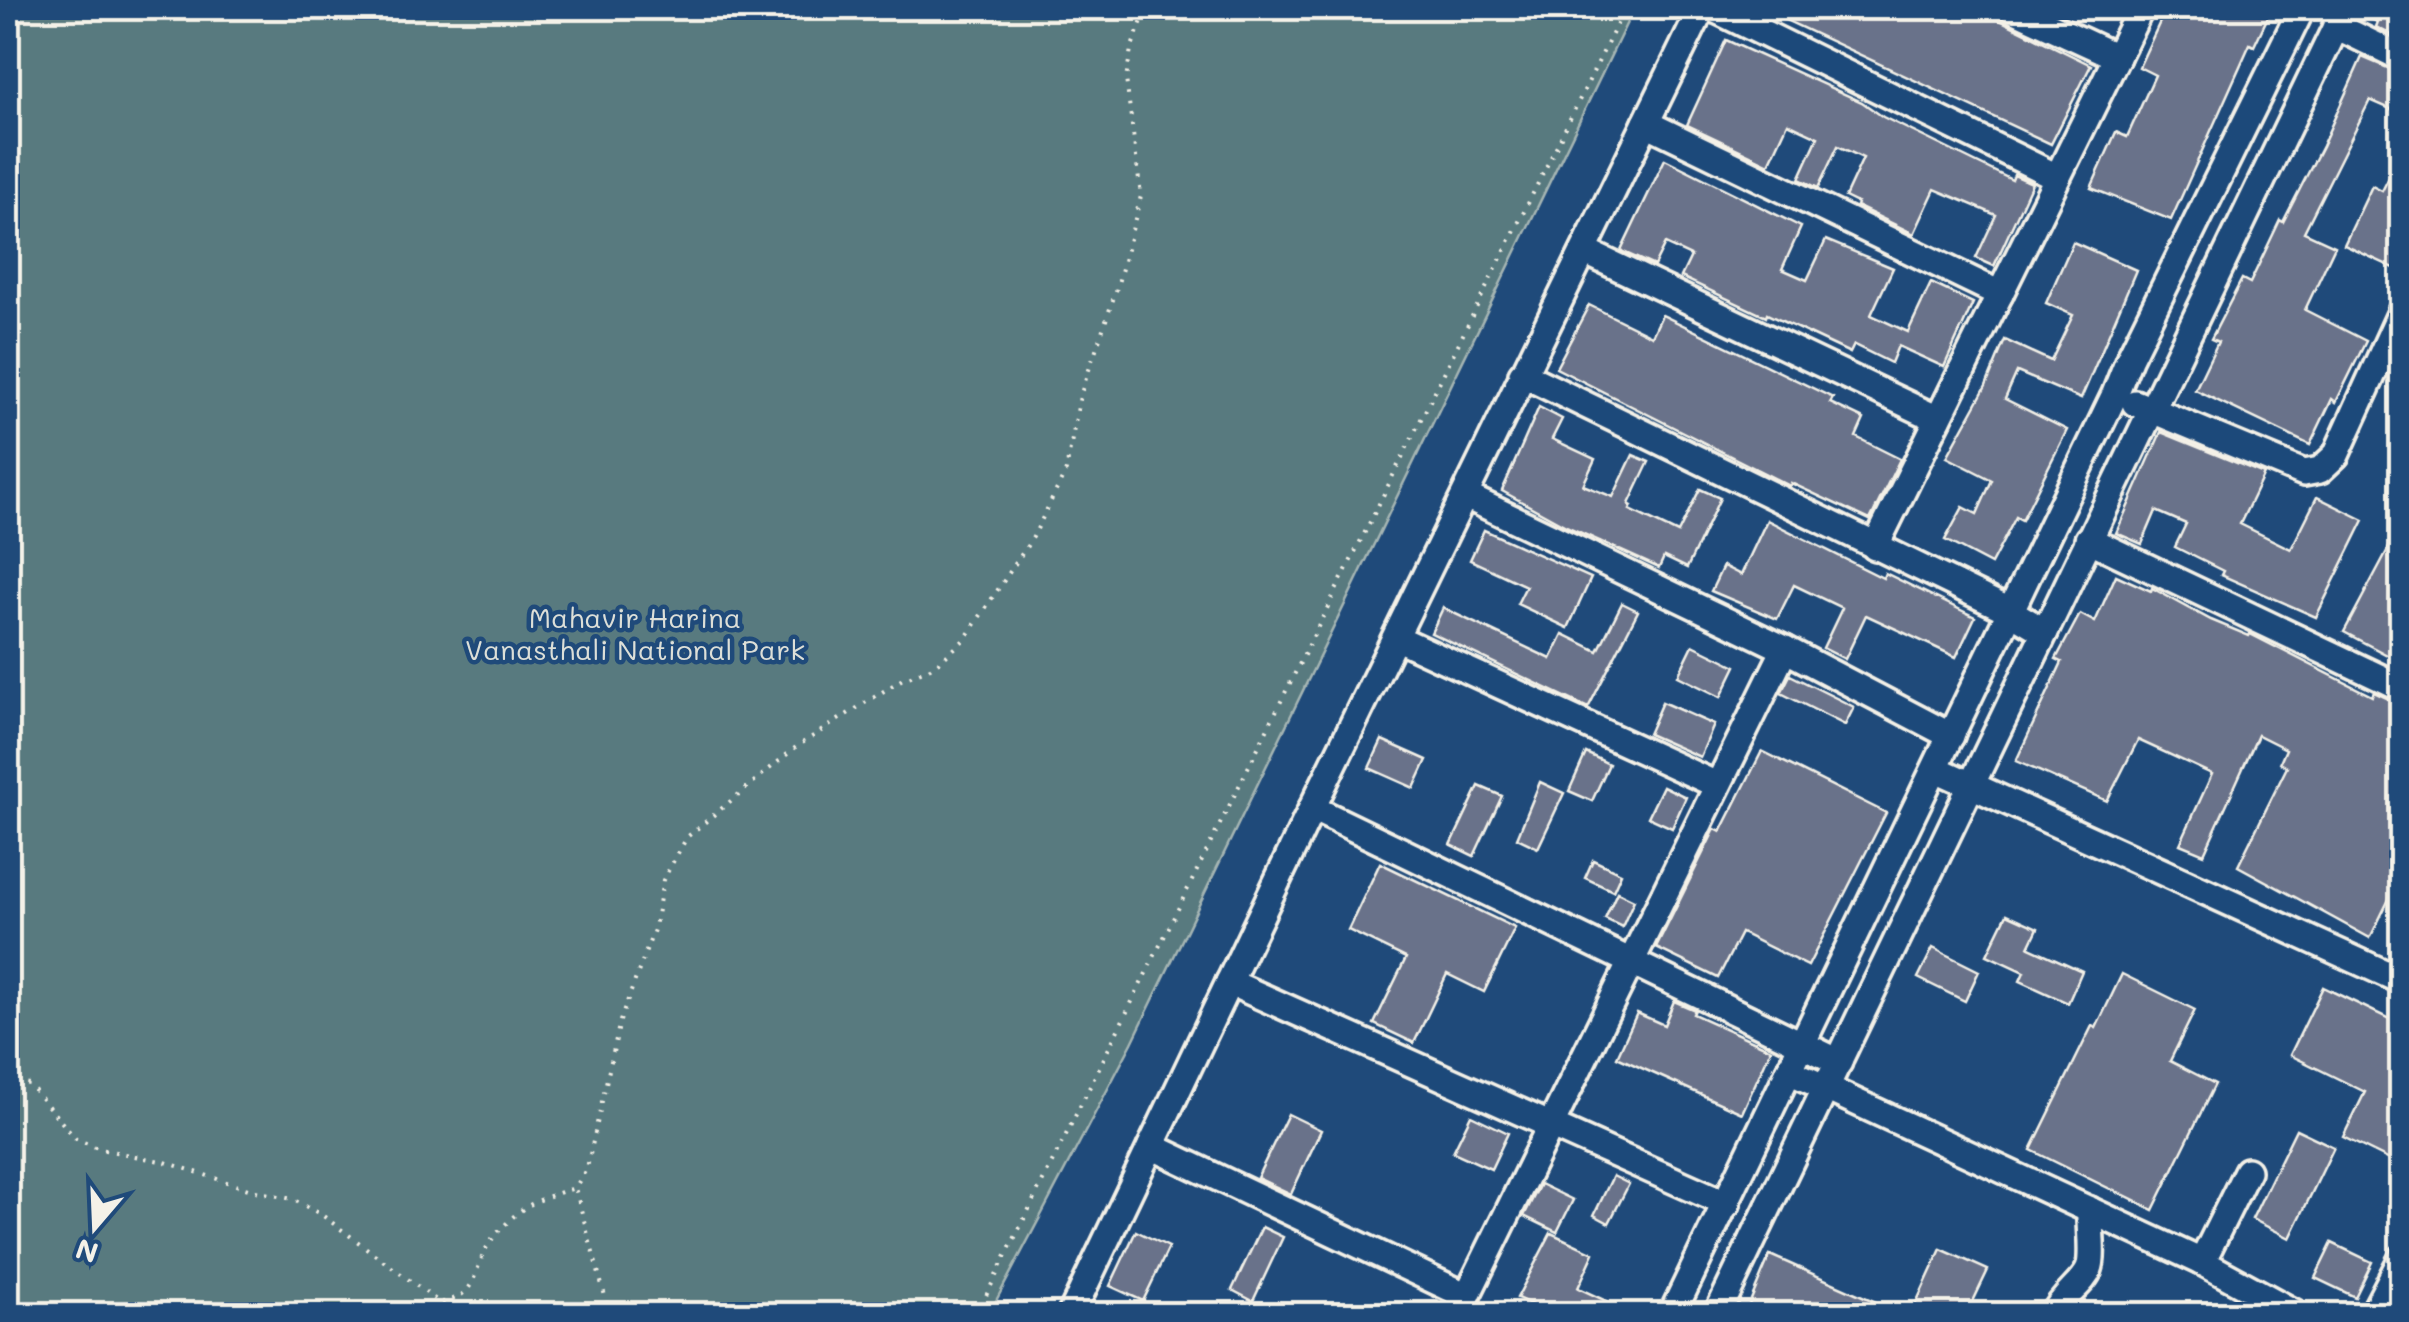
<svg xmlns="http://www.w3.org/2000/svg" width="2409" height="1322" viewBox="0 0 2409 1322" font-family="Mali,sans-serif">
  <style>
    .green { fill: #597a7f; stroke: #a6b6b4; stroke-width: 2.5 }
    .building { fill: #69728a; stroke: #f4f1e8; stroke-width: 2.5 }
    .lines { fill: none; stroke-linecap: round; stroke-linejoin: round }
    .minor-casing { stroke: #f4f1e8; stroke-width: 32 }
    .path { stroke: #f4f1e8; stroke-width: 4; stroke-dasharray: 2.5 8; stroke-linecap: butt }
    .minor { stroke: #1f4a7a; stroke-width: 25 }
    .labels { text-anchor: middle; stroke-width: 9; stroke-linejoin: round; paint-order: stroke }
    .park-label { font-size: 28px; fill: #dddfd8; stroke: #1f4a7a }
  </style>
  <rect width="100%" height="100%" fill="#1f4a7a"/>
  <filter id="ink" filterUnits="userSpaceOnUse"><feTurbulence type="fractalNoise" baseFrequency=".01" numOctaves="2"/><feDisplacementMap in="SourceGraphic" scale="20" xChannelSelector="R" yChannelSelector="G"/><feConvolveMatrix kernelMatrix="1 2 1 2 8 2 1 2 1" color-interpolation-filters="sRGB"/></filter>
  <g filter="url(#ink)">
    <path class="green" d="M8 8H1634L1132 1043 989 1314H8Z"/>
    <g class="building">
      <path d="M1760 8H1975L2091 65 2051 144Z"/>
      <path d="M2185 8H2272L2254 46 2250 44 2171 220 2091 188 2116 132 2127 137 2155 75 2139 67 2165 11 2180 18Z"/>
      <path d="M2361 8H2402V40L2376 27 2378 22 2360 14Z"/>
      <path d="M1726 40 1862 102 1883 117 1977 163 2012 180 2014 175 2032 183 1994 266 1976 258 1996 215 1935 189 1914 234 1856 206 1857 203 1845 197 1863 158 1838 146 1818 188 1799 179 1818 137 1788 123 1769 164 1687 125Z"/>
      <path d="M2362 57 2402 74V114L2370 100 2304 232 2335 246 2305 310 2366 341 2336 402 2332 399 2310 445 2195 390 2218 342 2211 339 2242 279 2250 283 2280 220 2283 222 2322 146Z"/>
      <path d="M2402 152V258L2396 269 2344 245 2372 186 2382 191Z"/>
      <path d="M1665 159 1801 227 1782 269 1807 280 1826 240 1893 268 1871 315 1908 332 1931 283 1973 303 1944 367 1898 346 1891 363 1854 345 1850 353 1767 314 1766 317 1681 277 1691 256 1665 244 1654 266 1621 251Z"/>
      <path d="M2073 242 2136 270 2081 399 2017 372 2005 399 2067 430 2022 520 2016 517 1991 564 1945 540 1963 507 1977 514 1992 480 1947 457 1986 386 2005 340 2051 361 2073 315 2046 303Z"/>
      <path d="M1589 305 1652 336 1662 315 1833 398 1830 403 1864 419 1856 437 1900 459 1870 520 1791 483 1790 486 1556 368Z"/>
      <path d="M1539 407 1562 419 1552 439 1595 459 1583 485 1613 497 1633 455 1649 462 1629 504 1632 506 1630 510 1678 533 1700 489 1720 498 1687 568 1664 557 1659 568 1566 526 1502 491Z"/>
      <path d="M2161 432 2264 474 2240 524 2291 549 2317 497 2364 520 2316 617 2221 575 2223 571 2175 547 2186 524 2156 511 2142 544 2116 533Z"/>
      <path d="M1767 520 1883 578 1885 573 1975 617 1956 657 1866 615 1845 659 1823 648 1842 608 1794 585 1777 619 1711 591 1723 566 1741 575Z"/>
      <path d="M2402 523V642L2393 658 2344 632Z"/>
      <path d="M1484 530 1591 578 1568 628 1517 604 1526 586 1470 560Z"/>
      <path d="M2116 575 2151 591 2152 588 2211 620 2249 636 2250 634 2372 696 2374 692 2402 705V893L2394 889 2370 938 2238 866 2287 767 2280 763 2286 749 2258 735 2204 854 2180 844 2212 774 2138 740 2107 801 2016 761 2062 662 2056 659 2080 614 2095 622Z"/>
      <path d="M1622 603 1638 611 1588 708 1431 633 1443 608 1551 659 1563 634 1598 651Z"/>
      <path d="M1693 645 1736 666 1721 697 1678 676Z"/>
      <path d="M1790 675 1854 707 1845 725 1781 693Z"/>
      <path d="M1662 702 1714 725 1700 757 1648 734Z"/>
      <path d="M1382 740 1427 760 1414 788 1369 768Z"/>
      <path d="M1762 751 1886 813 1808 966 1741 933 1718 978 1656 948 1715 829 1721 832Z"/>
      <path d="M1586 753 1609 764 1592 801 1569 791Z"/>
      <path d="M1540 782 1564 793 1538 848 1517 838Z"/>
      <path d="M1479 786 1502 796 1474 856 1451 845Z"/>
      <path d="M1663 786 1686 797 1672 828 1648 817Z"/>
      <path d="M1593 860 1621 873 1613 891 1585 878Z"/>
      <path d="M1380 863 1515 928 1484 992 1447 974 1414 1043 1374 1024 1406 958 1348 930Z"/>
      <path d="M1617 892 1634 900 1622 927 1605 919Z"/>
      <path d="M2007 914 2038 928 2029 947 2082 971 2068 1003 2020 981 2024 972 1987 955Z"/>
      <path d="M1933 948 1979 971 1965 1001 1918 978Z"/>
      <path d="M2122 974 2195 1010 2170 1061 2215 1084 2153 1210 2031 1150 2092 1026 2096 1028Z"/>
      <path d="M2323 987 2402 1025V1166L2343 1137 2365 1092 2290 1055Z"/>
      <path d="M1674 1001 1695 1010 1693 1014 1771 1049 1742 1113 1617 1057 1637 1013 1664 1025Z"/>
      <path d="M1288 1114 1321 1130 1291 1194 1257 1178Z"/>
      <path d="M1471 1115 1508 1133 1491 1169 1453 1152Z"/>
      <path d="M2296 1129 2334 1147 2290 1238 2252 1219Z"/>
      <path d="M1613 1176 1629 1184 1609 1223 1594 1215Z"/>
      <path d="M1540 1184 1573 1200 1557 1232 1524 1216Z"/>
      <path d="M1262 1227 1283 1237 1253 1301 1232 1290Z"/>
      <path d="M1136 1231 1169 1247 1143 1301 1110 1286Z"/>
      <path d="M1551 1233 1594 1253 1578 1288 1634 1314H1552L1517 1298Z"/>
      <path d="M2332 1243 2372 1262 2355 1297 2315 1278Z"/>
      <path d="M1941 1249 1988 1270 1967 1314H1911Z"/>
      <path d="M1770 1255 1903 1314H1745Z"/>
    </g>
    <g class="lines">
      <g class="minor-casing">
        <g id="minor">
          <path d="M1712 8 2057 177"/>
          <path d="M2011 8 2117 57"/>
          <path d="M2336 26 2402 58"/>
          <path d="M1646 123 2000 294"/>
          <path d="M1584 251 1938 419"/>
          <path d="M1522 374 2010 611 2045 632"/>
          <path d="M2135 403 2304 473 2320 470 2336 455 2402 310"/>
          <path d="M1466 496 1785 649 1951 736"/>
          <path d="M2088 539 2402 688"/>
          <path d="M1875 547 2141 8"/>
          <path d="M1397 638 1717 785"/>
          <path d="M1936 769 2402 981"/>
          <path d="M1312 808 1839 1062"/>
          <path d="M1229 982 1727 1204"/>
          <path d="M1789 1071 2202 1262 2297 1314"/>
          <path d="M1151 1146 1467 1296"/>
          <path d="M2202 1262 2247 1171"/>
          <path d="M1071 1314 1312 808 1702 8"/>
          <path d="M1458 1314 1785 649"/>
          <path d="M1672 1314 2115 394 2129 359 2302 8"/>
          <path d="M1717 1314 2345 8"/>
          <path d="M2054 1314C2063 1295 2084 1283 2089 1269 2094 1256 2089 1226 2090 1210"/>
          <path d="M2373 1314 2402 1258"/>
        </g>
      </g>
      <g class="path">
        <path d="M8 1075 14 1081 29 1084 76 1139 100 1149 165 1162 251 1190 292 1199 322 1215 440 1303C474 1295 471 1283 483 1255 488 1242 502 1227 512 1218 528 1202 554 1194 575 1188"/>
        <path d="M610 1314 575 1188 587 1168 620 1021 655 927 663 880 687 837 796 747 901 680 935 666 965 639 1033 537 1066 471 1080 396 1116 291 1141 196 1126 79 1131 49 1147 8"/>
        <path d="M977 1314 1625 8"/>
      </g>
      <use href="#minor" class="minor"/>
    </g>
  </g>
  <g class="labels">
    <g class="park-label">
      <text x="635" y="628">Mahavir Harina<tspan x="635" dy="32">Vanasthali National Park</tspan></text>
    </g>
  </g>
  <rect width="2409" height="1322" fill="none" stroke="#1f4a7a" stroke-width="40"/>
  <rect x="20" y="20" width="2369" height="1282" fill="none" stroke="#f4f1e8" stroke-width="4" filter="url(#ink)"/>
  <g transform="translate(95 1227) rotate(199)" stroke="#1f4a7a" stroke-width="8" paint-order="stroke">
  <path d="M0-8L18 38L0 25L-18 38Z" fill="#f4f1e8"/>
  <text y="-15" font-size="28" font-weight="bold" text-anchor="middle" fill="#f4f1e8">N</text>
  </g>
</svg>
